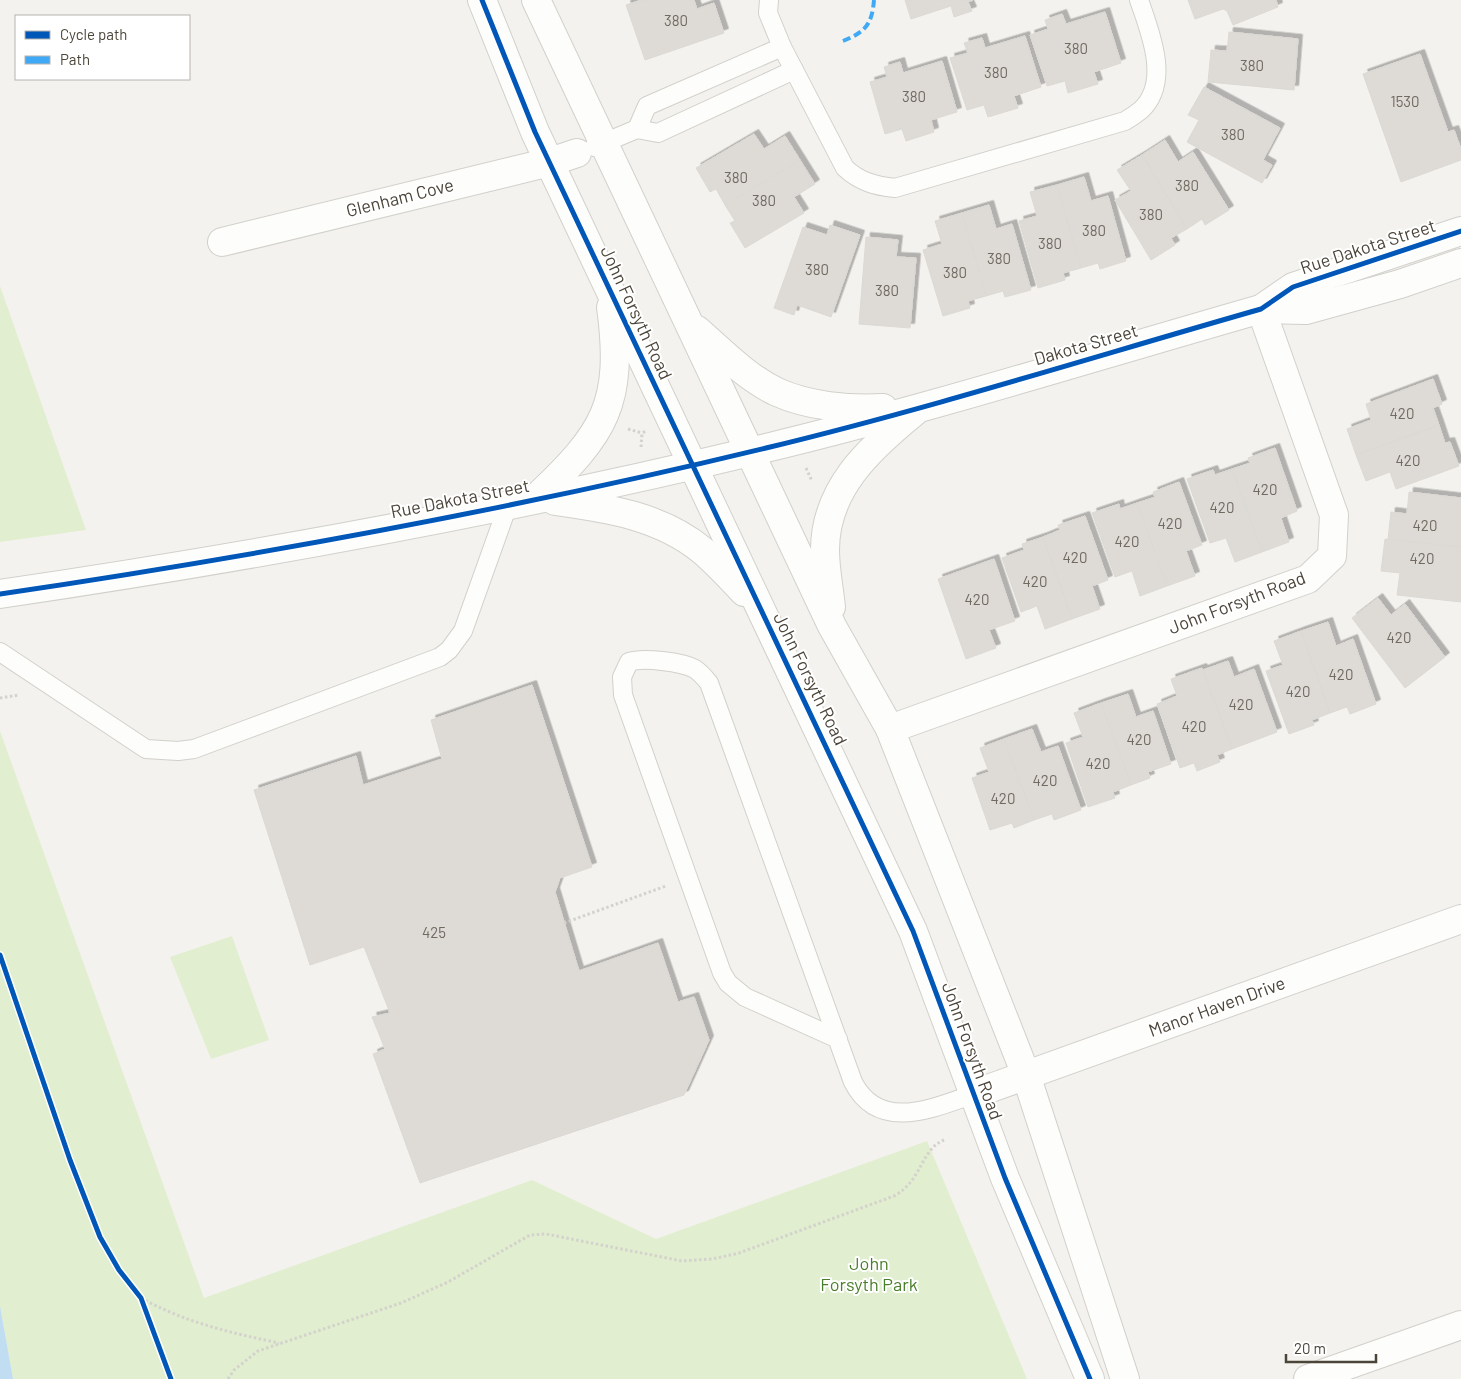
<svg xmlns="http://www.w3.org/2000/svg" width="1461" height="1379" viewBox="0 0 1461 1379" font-family="Barlow,sans-serif">
  <style>
    .green { fill: #e1eecf }
    .water { fill: #c0ddf1 }
    .building { fill: #dedbd6; stroke: #dcd9d4; filter: url(#shadow) }
    .lines { fill: none; stroke-linecap: round; stroke-linejoin: round }
    .service-casing { stroke: #d2d0cb; stroke-width: 20 }
    .minor-casing { stroke: #d2d0cb; stroke-width: 30 }
    .tertiary-casing { stroke: #d2d0cb; stroke-width: 30 }
    .path { stroke: #d3d2cc; stroke-width: 3; stroke-dasharray: 2.5 2.5; stroke-linecap: butt }
    .service { stroke: #fdfdfc; stroke-width: 18 }
    .minor { stroke: #fdfdfc; stroke-width: 28 }
    .tertiary { stroke: #fdfdfc; stroke-width: 28 }
    .quiet { stroke: #3fa9f5; stroke-width: 4; stroke-dasharray: 8 4; stroke-linecap: butt }
    .cycleway-casing { stroke: #fff; stroke-width: 8 }
    .cycleway { stroke: #0057b8; stroke-width: 5 }
    .labels { text-anchor: middle; stroke-width: 4; stroke-linejoin: round; paint-order: stroke }
    .number-label { font-size: 15px; fill: #706a61 }
    .street-label { font-size: 18px; fill: #4b4439; stroke: #fff }
    .park-label { font-size: 18px; fill: #4a7f2a; stroke: #fff }
  </style>
  <defs>
    <filter id="shadow"><feDropShadow dx="4.5" dy="-4.5" stdDeviation="0" flood-color="#0004"/></filter>
  </defs>
  <rect width="100%" height="100%" fill="#f4f2ee"/>
  <g class="green">
    <path d="M0 286 86 530 0 542Z"/>
    <path d="M0 731 204 1298 532 1180 656 1239 927 1141 1027 1379H13L0 1306Z"/>
    <path d="M232 936 269 1040 211 1059 170 957Z"/>
  </g>
  <path class="water" d="M0 1306 13 1379H0Z"/>
  <g class="building">
    <path d="M641 0H694L697 9 714 3 724 33 645 60 626 5Z"/>
    <path d="M905 0H973L968 2 972 11 954 17 951 6 911 19Z"/>
    <path d="M1188 0H1276L1278 7 1233 25 1227 11 1223 9 1195 19Z"/>
    <path d="M1105 12 1121 63 1094 72 1098 84 1068 93 1065 81 1047 86 1030 35 1048 29 1045 20 1062 14 1066 24Z"/>
    <path d="M1229 32 1298 39 1294 90 1208 82 1211 50 1227 51Z"/>
    <path d="M1025 36 1041 87 1014 96 1018 108 988 117 984 105 967 110 950 58 968 53 964 43 982 38 985 48Z"/>
    <path d="M1420 54 1448 132 1454 130 1461 149V160L1401 182 1363 74Z"/>
    <path d="M942 61 957 112 931 120 934 132 906 141 902 129 885 134 870 82 887 77 884 67 900 62 903 73Z"/>
    <path d="M1204 87 1280 128 1263 160 1272 165 1262 183 1187 142 1199 120 1188 115Z"/>
    <path d="M754 134 764 149 785 136 800 160 725 205 716 189 710 192 696 168Z"/>
    <path d="M1165 140 1178 162 1193 152 1229 210 1205 225 1202 219 1187 229 1142 155Z"/>
    <path d="M1142 155 1187 229 1171 238 1175 245 1151 260 1115 200 1131 191 1117 170Z"/>
    <path d="M800 160 815 184 794 197 804 213 745 248 730 223 735 221 725 205Z"/>
    <path d="M1084 177 1091 201 1108 196 1126 261 1100 269 1098 263 1081 268 1057 185Z"/>
    <path d="M1057 185 1081 268 1063 273 1065 280 1038 288 1019 221 1037 216 1030 192Z"/>
    <path d="M989 205 996 229 1012 224 1031 290 1005 297 1003 291 986 296 962 213Z"/>
    <path d="M962 213 986 296 968 301 970 308 943 316 923 250 942 244 935 221Z"/>
    <path d="M830 225 860 235 831 317 797 305 794 315 774 308 803 227 827 235Z"/>
    <path d="M866 237 898 240 896 257 916 258 910 328 859 324Z"/>
    <path d="M1433 379 1442 404 1433 408 1439 425 1356 455 1347 429 1371 420 1366 404Z"/>
    <path d="M1439 425 1445 443 1450 442 1459 466 1396 489 1390 472 1366 481 1356 455Z"/>
    <path d="M1275 448 1297 511 1281 518 1289 542 1262 552 1232 469 1250 463 1248 458Z"/>
    <path d="M1232 469 1262 552 1235 562 1226 538 1210 543 1187 479 1213 470 1215 475Z"/>
    <path d="M1179 482 1202 545 1186 551 1195 576 1167 586 1137 503 1155 497 1153 492Z"/>
    <path d="M1409 492 1461 498V547L1388 539 1391 512 1407 514Z"/>
    <path d="M1137 503 1167 586 1140 596 1132 571 1115 577 1092 513 1119 504 1120 509Z"/>
    <path d="M1085 516 1108 580 1092 586 1100 609 1072 619 1043 537 1060 530 1058 525Z"/>
    <path d="M1043 537 1072 619 1045 629 1037 606 1021 612 1002 558 1024 550 1022 544Z"/>
    <path d="M1385 539 1461 547V602L1397 595 1400 573 1381 571Z"/>
    <path d="M994 559 1015 621 989 630 996 648 966 659 938 579Z"/>
    <path d="M1378 598 1391 615 1405 604 1445 657 1405 688 1352 618Z"/>
    <path d="M1328 622 1336 646 1353 639 1376 704 1350 714 1347 707 1330 713 1301 631Z"/>
    <path d="M1301 631 1330 713 1312 720 1314 725 1289 734 1266 671 1283 665 1274 641Z"/>
    <path d="M1228 661 1234 677 1254 669 1277 732 1232 749 1203 670Z"/>
    <path d="M1202 668 1232 749 1217 755 1220 762 1197 771 1194 763 1180 768 1157 704 1177 696 1171 679Z"/>
    <path d="M532 685 592 867 560 878 555 892 579 971 658 943 678 1002 694 997 709 1040 684 1095 420 1183 373 1054 385 1049 372 1017 390 1013 364 947 310 965 254 790 356 756 363 785 442 759 431 720Z"/>
    <path d="M1128 694 1136 717 1153 711 1171 764 1148 772 1150 778 1131 785 1101 703Z"/>
    <path d="M1101 703 1131 785 1113 792 1115 798 1088 807 1066 743 1083 737 1074 713Z"/>
    <path d="M1032 729 1041 752 1058 746 1081 810 1054 820 1052 814 1034 820 1004 739Z"/>
    <path d="M1004 739 1034 820 1014 828 1012 823 990 830 972 778 989 772 980 748Z"/>
  </g>
  <g class="lines">
    <g class="service-casing">
      <g id="service">
        <path d="M769 0 768 13 782 47 845 168C860 182 876 186 895 188L1125 121C1130 118 1136 114 1141 110 1171 82 1150 32 1139 0"/>
        <path d="M637 129 647 106 782 47"/>
        <path d="M594 147 637 129 658 133 794 70"/>
        <path d="M0 652 146 749 178 751 194 749 440 657 449 650 463 631 508 505"/>
        <path d="M838 1039 745 997 728 983 722 973 623 695 622 677 629 662C643 657 682 662 695 669 701 673 705 678 709 683L853 1082C879 1133 933 1108 974 1094"/>
      </g>
    </g>
    <g class="minor-casing">
      <g id="minor">
        <path d="M222 242 550 162 577 153"/>
        <path d="M890 729 1308 579 1332 556 1334 515 1261 309"/>
        <path d="M974 1094 1461 919"/>
        <path d="M1308 1379 1461 1325"/>
      </g>
    </g>
    <g class="tertiary-casing">
      <g id="tertiary">
        <path d="M482 0 535 132 913 931 1005 1178 1090 1379"/>
        <path d="M536 0 832 626 890 729 1026 1075 1125 1379"/>
        <path d="M1261 309 1306 310 1400 284 1461 263"/>
        <path d="M697 330C722 352 747 378 777 392 808 406 849 410 883 408"/>
        <path d="M536 498C605 433 624 404 611 307"/>
        <path d="M555 501C607 508 661 516 703 551 718 564 731 578 744 592"/>
        <path d="M0 594C257 556 514 509 766 448 932 408 1096 356 1261 309L1293 287 1461 231"/>
        <path d="M831 607C829 588 825 569 825 550 825 489 869 449 913 413"/>
      </g>
    </g>
    <g class="path">
      <path d="M628 429 642 433"/>
      <path d="M641 447 642 433 646 431"/>
      <path d="M806 468 812 481"/>
      <path d="M0 698 19 695"/>
      <path d="M564 923 666 886"/>
      <path d="M0 955 70 1160 100 1237 119 1270 141 1298 171 1379"/>
      <path d="M141 1298C184 1322 231 1333 279 1343"/>
      <path d="M228 1379 234 1370 258 1351 401 1303 448 1282 530 1235 546 1234 682 1261 712 1259 739 1253 894 1196C923 1180 920 1150 944 1140"/>
    </g>
    <use href="#service" class="service"/>
    <use href="#minor" class="minor"/>
    <use href="#tertiary" class="tertiary"/>
    <path class="quiet" d="M843 41C865 32 872 25 874 0"/>
    <g class="cycleway-casing">
      <g id="cycleway">
        <path d="M482 0 535 132 913 931 1005 1178 1090 1379"/>
        <path d="M0 594C257 556 514 509 766 448 932 408 1096 356 1261 309L1293 287 1461 231"/>
        <path d="M0 955 70 1160 100 1237 119 1270 141 1298 171 1379"/>
      </g>
    </g>
    <use href="#cycleway" class="cycleway"/>
  </g>
  <g class="labels">
    <g class="number-label">
      <text x="676" y="26">380</text>
      <text x="1076" y="54">380</text>
      <text x="1252" y="71">380</text>
      <text x="996" y="78">380</text>
      <text x="914" y="102">380</text>
      <text x="1405" y="107">1530</text>
      <text x="1233" y="140">380</text>
      <text x="736" y="183">380</text>
      <text x="1187" y="191">380</text>
      <text x="764" y="206">380</text>
      <text x="1151" y="220">380</text>
      <text x="1094" y="236">380</text>
      <text x="1050" y="249">380</text>
      <text x="999" y="264">380</text>
      <text x="817" y="275">380</text>
      <text x="955" y="278">380</text>
      <text x="887" y="296">380</text>
      <text x="1402" y="419">420</text>
      <text x="1408" y="466">420</text>
      <text x="1265" y="495">420</text>
      <text x="1222" y="513">420</text>
      <text x="1170" y="529">420</text>
      <text x="1425" y="531">420</text>
      <text x="1127" y="547">420</text>
      <text x="1075" y="563">420</text>
      <text x="1422" y="564">420</text>
      <text x="1035" y="587">420</text>
      <text x="977" y="605">420</text>
      <text x="1399" y="643">420</text>
      <text x="1341" y="680">420</text>
      <text x="1298" y="697">420</text>
      <text x="1241" y="710">420</text>
      <text x="1194" y="732">420</text>
      <text x="1139" y="745">420</text>
      <text x="1098" y="769">420</text>
      <text x="1045" y="786">420</text>
      <text x="1003" y="804">420</text>
      <text x="434" y="938">425</text>
    </g>
    <g class="street-label">
      <text transform="translate(400 198) rotate(-14)" y="6">Glenham Cove</text>
      <text transform="translate(1368 247) rotate(-18)" y="6">Rue Dakota Street</text>
      <text transform="translate(636 313) rotate(65)" y="6">John Forsyth Road</text>
      <text transform="translate(1086 345) rotate(-16)" y="6">Dakota Street</text>
      <text transform="translate(460 499) rotate(-11)" y="6">Rue Dakota Street</text>
      <text transform="translate(1237 603) rotate(-21)" y="6">John Forsyth Road</text>
      <text transform="translate(810 679) rotate(64)" y="6">John Forsyth Road</text>
      <text transform="translate(1217 1007) rotate(-20)" y="6">Manor Haven Drive</text>
      <text transform="translate(972 1051) rotate(70)" y="6">John Forsyth Road</text>
    </g>
    <g class="park-label">
      <text x="869" y="1270">John<tspan x="869" dy="21">Forsyth Park</tspan></text>
    </g>
  </g>
  <rect x="15" y="15" width="175" height="65" fill="#ffffff" stroke="#b7b4b0"/>
  <rect x="25" y="31" width="25" height="8" fill="#0057b8" stroke="#b7b4b0"/>
  <text x="60" y="40" font-size="15" fill="#4b4439">Cycle path</text>
  <rect x="25" y="56" width="25" height="8" fill="#3fa9f5" stroke="#b7b4b0"/>
  <text x="60" y="65" font-size="15" fill="#4b4439">Path</text>
  <path d="M1286 1354v8h90v-8" fill="none" stroke="#4b4439" stroke-width="2.5"/>
  <text x="1294" y="1354" font-size="15" fill="#4b4439" stroke="#ffffff" stroke-width="4" paint-order="stroke">20 m</text>
</svg>
